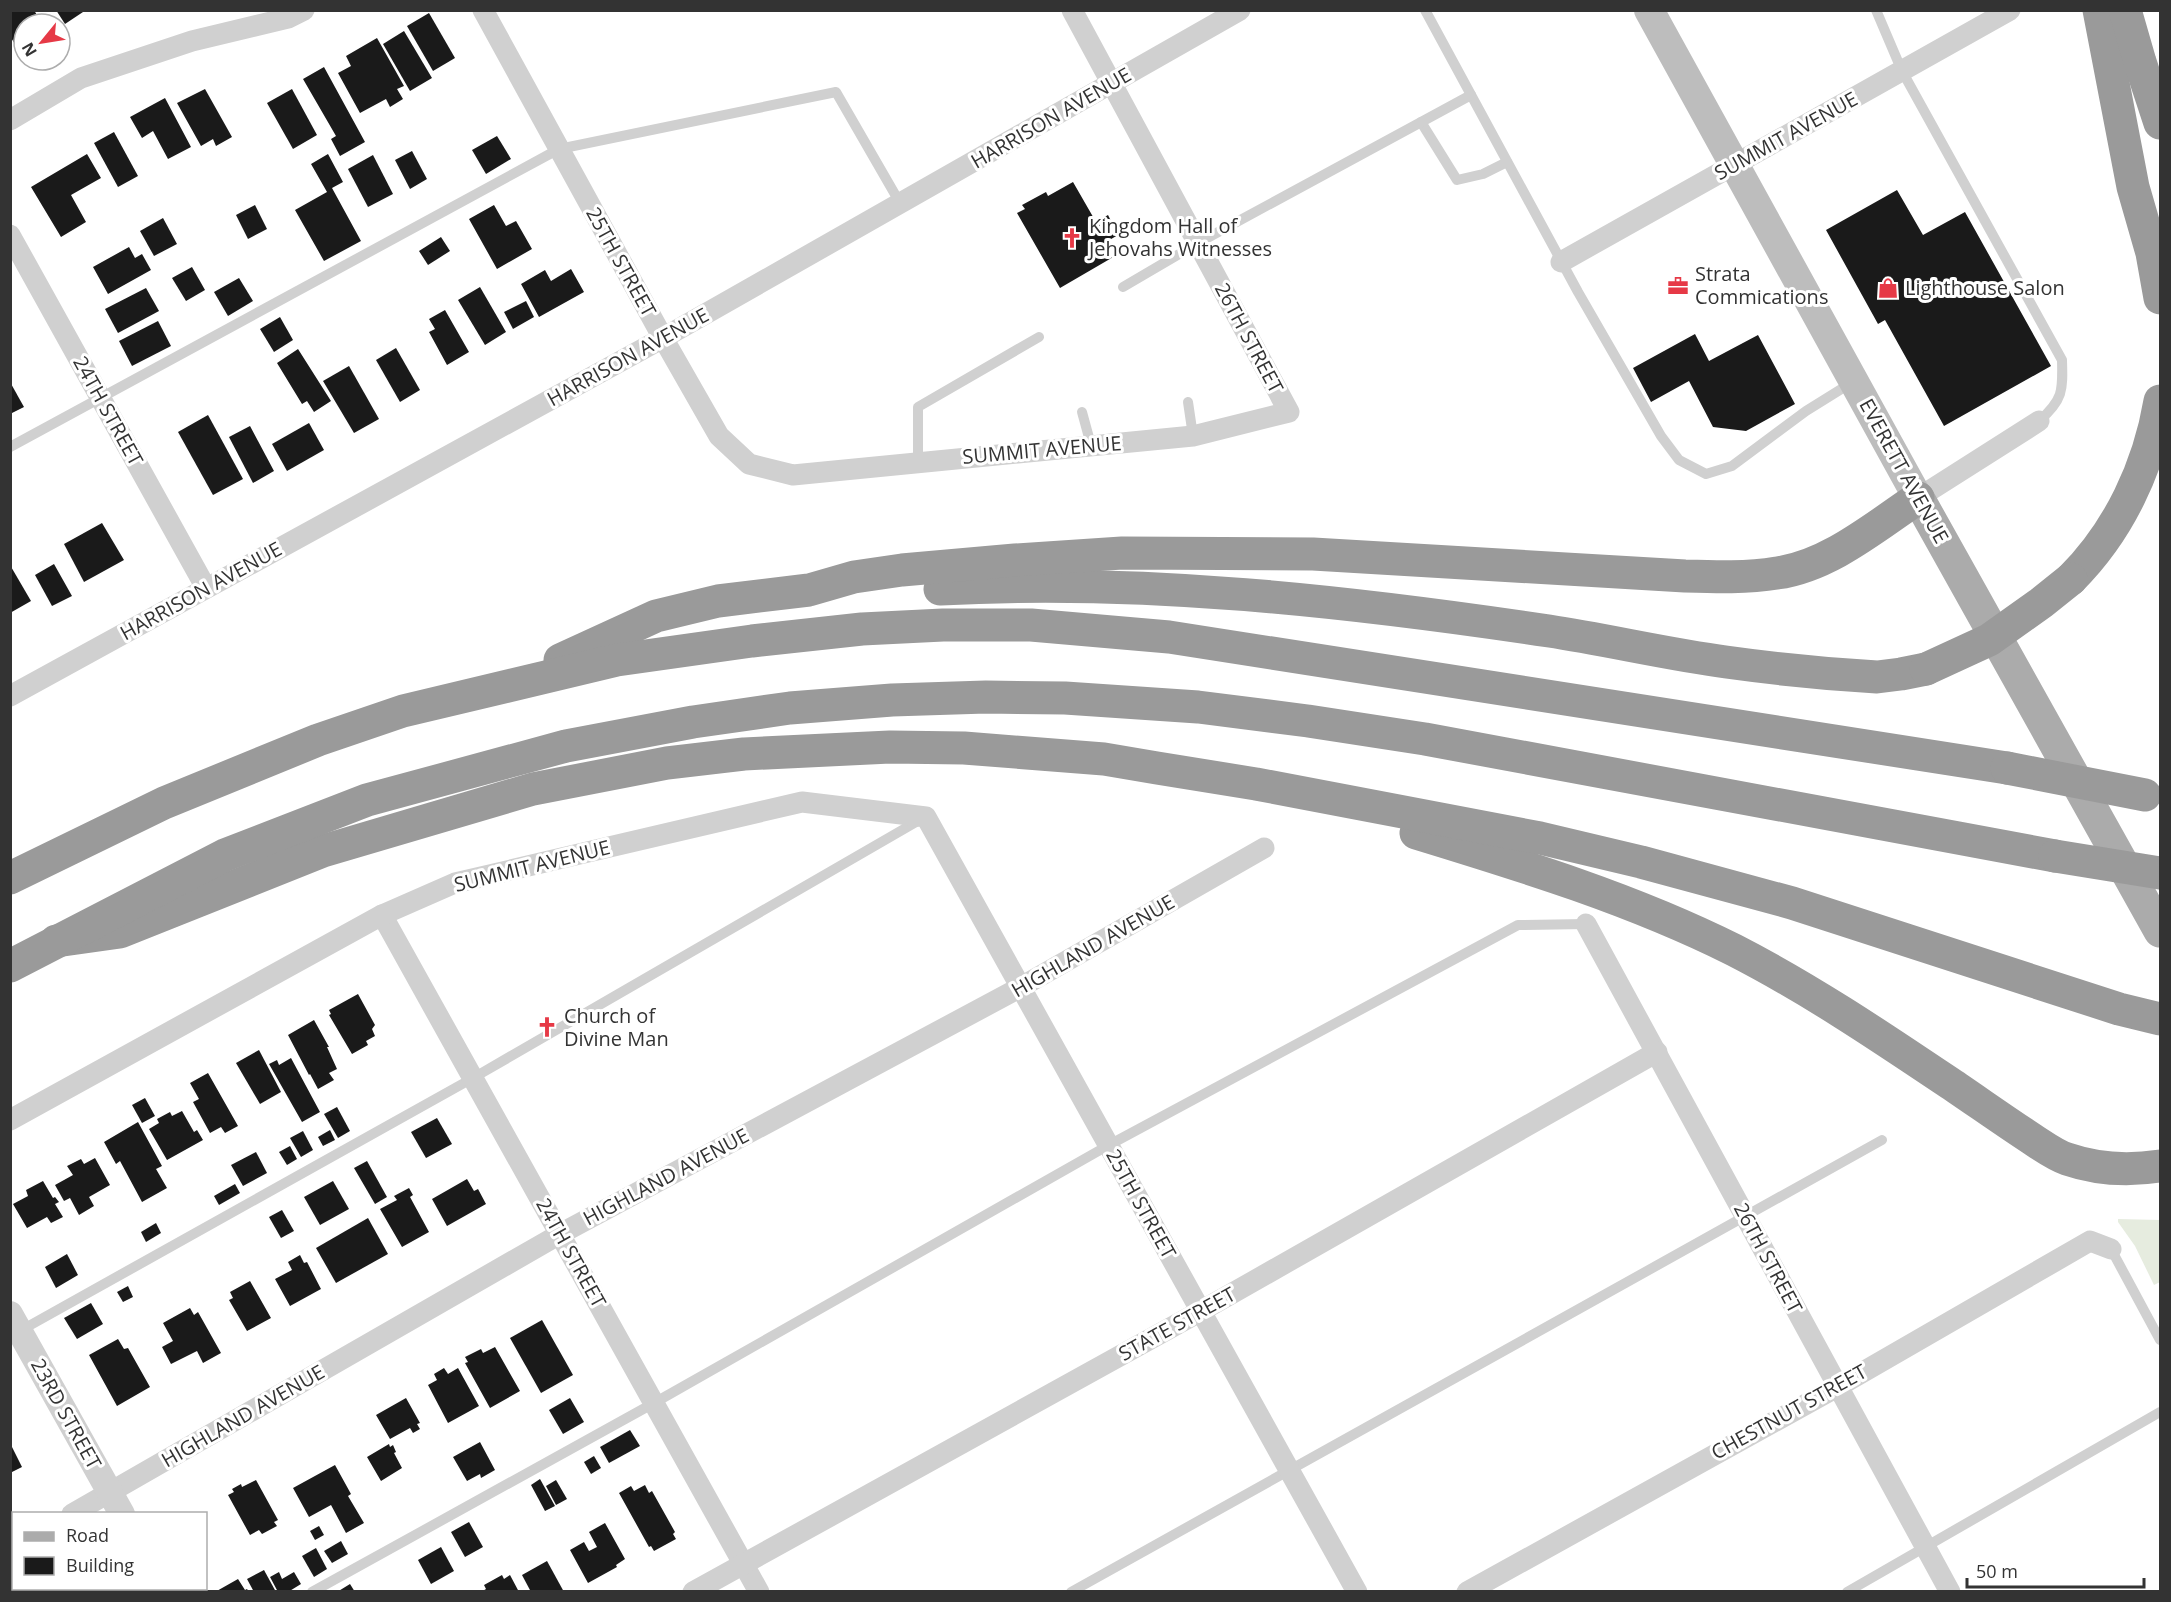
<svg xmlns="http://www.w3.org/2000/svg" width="2171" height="1602" viewBox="0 0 2171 1602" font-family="'Open Sans',sans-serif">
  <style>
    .green { fill: #e6ecdf }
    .building { fill: #1a1a1a }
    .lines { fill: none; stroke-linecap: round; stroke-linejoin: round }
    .service { stroke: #d0d0d0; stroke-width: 10 }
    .minor { stroke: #d0d0d0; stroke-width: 21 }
    .tertiary { stroke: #d0d0d0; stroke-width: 26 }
    .secondary { stroke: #bdbdbd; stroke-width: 30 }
    .primary { stroke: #ababab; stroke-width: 33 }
    .motorway { stroke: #9a9a9a; stroke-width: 33 }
    .motorway-bridge { stroke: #9a9a9a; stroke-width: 33 }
    .labels { text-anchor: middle; stroke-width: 6; stroke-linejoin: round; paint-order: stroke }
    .street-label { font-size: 20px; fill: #333; stroke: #fff }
    .poi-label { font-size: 20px; fill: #333; stroke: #fff; text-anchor: start }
  </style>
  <rect width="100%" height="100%" fill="#fff"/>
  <path class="green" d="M2118 1219 2160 1220V1282L2154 1285 2135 1246 2118 1222Z"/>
  <g class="building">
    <path d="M10 10H34L42 24H24V41L16 46 10 36Z"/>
    <path d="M56 10H86L65 24Z"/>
    <path d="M429 13 455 58 433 71 407 26Z"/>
    <path d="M404 31 432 78 410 91 383 44Z"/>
    <path d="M377 38 404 86 397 89 403 99 390 107 386 99 360 113 338 73 351 66 346 56Z"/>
    <path d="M324 67 365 142 340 156 331 139 336 136 303 79Z"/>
    <path d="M205 89 232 137 216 146 213 139 201 146 177 103Z"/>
    <path d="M292 89 317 135 293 149 267 103Z"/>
    <path d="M165 98 191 147 168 159 153 131 142 138 130 117Z"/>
    <path d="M114 132 138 176 118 187 94 143Z"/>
    <path d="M497 136 511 159 486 174 472 150Z"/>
    <path d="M412 151 427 179 410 189 395 160Z"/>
    <path d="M87 154 101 178 71 195 86 222 61 237 31 187Z"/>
    <path d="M328 154 343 182 332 188 361 241 324 261 295 210 327 192 311 164Z"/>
    <path d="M373 155 393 194 368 207 348 169Z"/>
    <path d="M1073 182 1096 222 1108 215 1118 235 1106 242 1115 256 1060 288 1017 213 1025 209 1022 205 1046 192 1048 196Z"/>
    <path d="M1897 190 1923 235 1965 212 2051 366 1944 426 1885 320 1878 324 1826 230Z"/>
    <path d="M255 205 267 229 248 239 236 215Z"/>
    <path d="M494 205 506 226 516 221 532 249 497 269 469 219Z"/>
    <path d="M163 218 177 244 154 256 140 231Z"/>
    <path d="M441 237 450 251 428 265 419 251Z"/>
    <path d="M129 247 135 258 142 254 151 270 108 294 93 267Z"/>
    <path d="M192 267 205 290 186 301 172 278Z"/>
    <path d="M571 269 584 292 539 317 521 284 545 270 551 281Z"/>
    <path d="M239 278 253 301 228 316 214 292Z"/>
    <path d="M480 287 506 332 485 345 458 300Z"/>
    <path d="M146 288 159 311 118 333 105 309Z"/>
    <path d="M526 301 534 317 513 329 504 312Z"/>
    <path d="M445 310 469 352 447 365 429 332 435 329 429 319Z"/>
    <path d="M280 317 293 340 274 352 260 329Z"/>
    <path d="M158 321 171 346 132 366 119 341Z"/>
    <path d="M1695 334 1709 361 1758 335 1795 404 1746 431 1713 427 1689 381 1651 402 1633 368Z"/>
    <path d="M396 348 420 390 400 402 376 360Z"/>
    <path d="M298 349 331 401 314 412 307 401 302 404 277 363Z"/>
    <path d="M349 366 379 419 354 433 323 381Z"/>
    <path d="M10 382 24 407 10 414Z"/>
    <path d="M208 415 243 479 213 495 178 432Z"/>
    <path d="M309 423 324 450 287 471 272 444Z"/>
    <path d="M250 426 274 471 253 483 229 437Z"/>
    <path d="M102 523 124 560 84 582 64 544Z"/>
    <path d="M54 564 72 596 52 606 35 575Z"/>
    <path d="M10 565 31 601 10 613Z"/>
    <path d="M358 994 375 1025 372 1029 375 1036 366 1041 368 1045 352 1054 329 1015 331 1014 329 1010Z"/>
    <path d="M314 1020 329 1047H327L337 1069 329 1073 334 1080 318 1089 310 1074 309 1075 288 1035Z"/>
    <path d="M259 1050 281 1092 260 1104 236 1063Z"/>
    <path d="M291 1058 320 1112 302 1122 269 1064 277 1060 279 1065Z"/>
    <path d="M208 1073 238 1126 225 1133 221 1127 210 1133 193 1102 199 1099 190 1083Z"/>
    <path d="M145 1098 155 1116 142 1123 132 1105Z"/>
    <path d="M337 1107 350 1131 338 1138 324 1114Z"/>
    <path d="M182 1111 194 1132 197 1130 203 1140 167 1160 149 1129 159 1123 157 1119 170 1112 172 1116Z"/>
    <path d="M437 1118 452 1144 426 1158 411 1132Z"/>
    <path d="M138 1122 162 1166 156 1169 167 1188 142 1202 120 1161 116 1164 104 1142Z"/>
    <path d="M330 1130 335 1140 323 1146 318 1137Z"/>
    <path d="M303 1131 313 1150 301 1157 290 1138Z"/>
    <path d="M290 1146 297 1159 287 1165 279 1152Z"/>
    <path d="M256 1152 267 1173 243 1186 231 1165Z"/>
    <path d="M95 1158 110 1185 89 1197 94 1206 79 1215 70 1198 64 1201 55 1185 73 1175 67 1166 81 1159 84 1164Z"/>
    <path d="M367 1161 387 1197 375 1204 354 1168Z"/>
    <path d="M467 1179 474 1191 478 1189 486 1204 447 1226 432 1199Z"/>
    <path d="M43 1181 53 1198 55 1197 59 1202 55 1204 63 1217 51 1223 47 1217 27 1228 13 1204 28 1196 26 1190Z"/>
    <path d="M333 1181 349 1209 320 1225 304 1197Z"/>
    <path d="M235 1184 240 1193 219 1205 214 1196Z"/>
    <path d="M409 1188 413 1195 410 1197 429 1232 402 1247 380 1209 397 1200 394 1196Z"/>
    <path d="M282 1210 294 1231 281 1238 269 1217Z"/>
    <path d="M368 1218 388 1254 336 1283 316 1248Z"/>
    <path d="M156 1223 161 1233 146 1242 141 1232Z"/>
    <path d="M67 1254 78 1275 56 1288 45 1267Z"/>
    <path d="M300 1255 304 1263 307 1262 321 1289 290 1306 275 1279 292 1270 288 1262Z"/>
    <path d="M250 1281 271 1318 247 1331 229 1300 233 1298 230 1292Z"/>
    <path d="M128 1286 133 1297 123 1302 117 1292Z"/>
    <path d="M91 1303 103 1324 77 1339 64 1318Z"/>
    <path d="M190 1308 194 1315 198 1312 221 1353 203 1363 197 1351 171 1364 162 1347 173 1341 163 1323Z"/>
    <path d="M542 1320 573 1375 541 1393 510 1338Z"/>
    <path d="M118 1339 124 1349 128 1348 150 1387 117 1406 89 1355Z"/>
    <path d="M495 1347 520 1391 490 1408 465 1363 468 1362 465 1357 481 1349 483 1353Z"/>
    <path d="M444 1368 448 1374 458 1368 479 1406 448 1423 428 1385 437 1380 434 1374Z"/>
    <path d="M406 1398 420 1423 417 1424 420 1429 413 1433 410 1428 390 1439 376 1415Z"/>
    <path d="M570 1398 584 1422 563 1434 549 1410Z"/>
    <path d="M630 1430 640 1446 609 1463 600 1447Z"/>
    <path d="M480 1442 495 1470 481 1478 480 1474 467 1481 453 1457Z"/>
    <path d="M10 1443 22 1467 10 1473Z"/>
    <path d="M389 1444 390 1447 393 1445 396 1452 394 1453 402 1468 381 1481 367 1457Z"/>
    <path d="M594 1456 601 1468 591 1474 584 1462Z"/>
    <path d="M335 1465 351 1494 348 1496 364 1523 346 1533 331 1505 309 1517 293 1488Z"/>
    <path d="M540 1479 555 1506 545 1511 531 1485Z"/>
    <path d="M256 1480 278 1520 274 1522 277 1526 262 1534 259 1530 250 1535 228 1495 234 1492 232 1489 241 1484 242 1487Z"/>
    <path d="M556 1480 567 1499 556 1505 546 1486Z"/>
    <path d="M645 1485 649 1493 652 1491 675 1532 673 1534 676 1539 654 1551 651 1546 649 1547 619 1493 631 1486 634 1491Z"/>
    <path d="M469 1522 483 1547 465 1557 451 1532Z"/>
    <path d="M605 1523 625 1559 616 1565 617 1567 588 1583 570 1550 584 1542 589 1551 597 1547 589 1532Z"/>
    <path d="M319 1526 324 1535 315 1540 310 1531Z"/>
    <path d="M341 1541 348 1554 332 1563 324 1551Z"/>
    <path d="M441 1547 454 1571 431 1584 418 1560Z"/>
    <path d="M316 1548 327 1569 314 1577 302 1556Z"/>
    <path d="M547 1561 564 1592H531L522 1575Z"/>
    <path d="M264 1570 276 1592H254L247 1579Z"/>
    <path d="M279 1572 282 1579 294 1572 301 1584 288 1592H278L270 1577Z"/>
    <path d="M502 1575 504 1579 510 1575 519 1592H481L486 1589 484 1585Z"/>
    <path d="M238 1579 245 1590 247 1589 249 1592H215Z"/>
    <path d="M350 1584 355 1592H337Z"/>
    <path d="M57 1588H92L94 1592H59Z"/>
  </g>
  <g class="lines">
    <g class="service">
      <path d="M1425 10 1578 292 1661 436 1679 460 1706 474 1732 466 1806 411 1851 383"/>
      <path d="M1876 10 1902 71 2062 360C2063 391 2063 400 2039 421"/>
      <path d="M1421 122 1457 180 1483 174 1507 162"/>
      <path d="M1123 287 1198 243 1471 95"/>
      <path d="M1188 402 1193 436"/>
      <path d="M1082 412 1091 445"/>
      <path d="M10 447 559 149 836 92 900 203"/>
      <path d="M918 461V407L1039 337"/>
      <path d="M2111 1249 2160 1340"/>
      <path d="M18 1332 473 1078 923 818"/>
      <path d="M312 1592 654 1403 1109 1145 1518 925 1586 924"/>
      <path d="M1071 1592 1882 1140"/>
      <path d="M1847 1592 2160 1412"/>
    </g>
    <g class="minor">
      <path d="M483 10 663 338 719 436 749 464 793 475 1193 436 1289 412 1072 10"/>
      <path d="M10 120 81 78 192 41 288 18 304 10"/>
      <path d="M10 235 206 588"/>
      <path d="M1561 262 2010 10"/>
      <path d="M1918 498 2039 421"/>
      <path d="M10 696 663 338 1240 10"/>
      <path d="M382 915 759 1592"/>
      <path d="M1586 924 1950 1592"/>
      <path d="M10 1120 382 915 455 883 802 802 926 817 1357 1592"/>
      <path d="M72 1514 560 1234 1021 987 1264 848"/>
      <path d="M10 1547 14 1546"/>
      <path d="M693 1592 1201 1311 1657 1052"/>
      <path d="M1467 1592 1837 1387 2090 1241 2111 1249"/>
    </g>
    <g class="tertiary">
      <path d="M10 1314 122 1514"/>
      <path d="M164 1588 166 1592"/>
    </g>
    <path class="secondary" d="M1649 10 1918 498"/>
    <path class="primary" d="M1918 498 2160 931"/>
    <g class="motorway">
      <path d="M2099 10 2133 187 2152 253 2160 298"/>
      <path d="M2125 10 2140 62 2160 123"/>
      <path d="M2071 579C2119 531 2149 467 2160 401"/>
      <path d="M940 589C1143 578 1348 601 1549 631 1608 640 1667 654 1726 662 1776 669 1827 674 1877 677L1901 674 1926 669"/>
      <path d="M560 660 656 616 718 601 809 590 854 577 902 570 1015 560 1122 553 1313 554 1685 576C1716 577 1747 578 1777 573 1829 566 1876 526 1918 498"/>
      <path d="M1416 833C1524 866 1632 899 1734 950 1812 990 1884 1039 1957 1088 1982 1105 2006 1122 2032 1139 2043 1146 2055 1155 2067 1159 2099 1170 2128 1171 2160 1166"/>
      <path d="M10 878 164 803 318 740 403 711 617 660 752 641 862 629 943 625H1031L1169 637 2007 768"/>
      <path d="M56 941 120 932 323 851 533 789 667 763 744 754 890 747 964 748 1104 759 1157 768 1256 784 1540 838 1641 862 1792 903 2119 1009 2160 1019"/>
      <path d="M10 966 225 855 367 800 566 746 693 722 790 708 892 700 986 697 1065 698 1198 707 1308 721 1425 739 2055 856"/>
    </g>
    <g class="motorway-bridge">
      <path d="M1926 669 1989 640 2041 603 2071 579"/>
      <path d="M2007 768 2145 795"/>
      <path d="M2055 856 2160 873"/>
    </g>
  </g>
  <defs>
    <g id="church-bare" transform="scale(1.62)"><path d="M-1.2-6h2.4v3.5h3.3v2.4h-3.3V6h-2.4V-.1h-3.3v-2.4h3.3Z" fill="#e63946" stroke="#fff" stroke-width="2.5" paint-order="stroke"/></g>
    <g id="office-bare" transform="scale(1.62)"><path d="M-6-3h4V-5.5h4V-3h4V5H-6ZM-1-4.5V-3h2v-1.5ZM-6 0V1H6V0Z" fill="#e63946" stroke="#fff" stroke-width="2.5" paint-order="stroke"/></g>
    <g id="shop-bare" transform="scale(1.62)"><path d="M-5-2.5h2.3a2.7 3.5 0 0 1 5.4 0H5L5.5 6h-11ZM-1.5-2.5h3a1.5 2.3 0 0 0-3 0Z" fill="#e63946" stroke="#fff" stroke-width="2.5" paint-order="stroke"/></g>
  </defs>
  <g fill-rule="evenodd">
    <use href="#church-bare" x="1072" y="238"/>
    <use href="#office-bare" x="1678" y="286"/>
    <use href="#shop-bare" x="1888" y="288"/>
    <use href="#church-bare" x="547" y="1027"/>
  </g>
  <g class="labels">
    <g class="street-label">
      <text transform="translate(1051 118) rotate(-30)" y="7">HARRISON AVENUE</text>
      <text transform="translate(1786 136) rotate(-29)" y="7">SUMMIT AVENUE</text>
      <text transform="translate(621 262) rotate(61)" y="7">25TH STREET</text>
      <text transform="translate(1249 338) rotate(62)" y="7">26TH STREET</text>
      <text transform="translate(628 357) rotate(-29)" y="7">HARRISON AVENUE</text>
      <text transform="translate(108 411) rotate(61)" y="7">24TH STREET</text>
      <text transform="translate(1042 450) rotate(-5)" y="7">SUMMIT AVENUE</text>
      <text transform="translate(1904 471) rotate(61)" y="7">EVERETT AVENUE</text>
      <text transform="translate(201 591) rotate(-29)" y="7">HARRISON AVENUE</text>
      <text transform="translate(532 866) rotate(-14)" y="7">SUMMIT AVENUE</text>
      <text transform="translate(1093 946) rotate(-30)" y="7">HIGHLAND AVENUE</text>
      <text transform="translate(666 1177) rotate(-28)" y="7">HIGHLAND AVENUE</text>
      <text transform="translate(1141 1204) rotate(61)" y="7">25TH STREET</text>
      <text transform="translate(571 1253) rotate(61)" y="7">24TH STREET</text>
      <text transform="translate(1768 1258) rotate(62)" y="7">26TH STREET</text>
      <text transform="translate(1177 1324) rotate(-29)" y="7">STATE STREET</text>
      <text transform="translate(1789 1412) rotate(-29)" y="7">CHESTNUT STREET</text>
      <text transform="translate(66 1414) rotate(61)" y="7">23RD STREET</text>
      <text transform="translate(243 1416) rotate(-30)" y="7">HIGHLAND AVENUE</text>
    </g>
    <g class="poi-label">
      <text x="1089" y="233">Kingdom Hall of<tspan x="1089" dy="23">Jehovahs Witnesses</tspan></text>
      <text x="1695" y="281">Strata<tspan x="1695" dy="23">Commications</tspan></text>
      <text x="1905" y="295">Lighthouse Salon</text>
      <text x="564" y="1023">Church of<tspan x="564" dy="23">Divine Man</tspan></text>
    </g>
  </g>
  <rect width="2171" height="1602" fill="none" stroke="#333333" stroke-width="24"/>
  <rect x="12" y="1512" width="195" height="78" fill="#ffffff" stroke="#adadad" stroke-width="1.5"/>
  <rect x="24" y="1532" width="30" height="9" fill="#ababab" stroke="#adadad" stroke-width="1.5"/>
  <text x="66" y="1542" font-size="18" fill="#333333">Road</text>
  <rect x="24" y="1557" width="30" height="18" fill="#1a1a1a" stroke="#adadad" stroke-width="1.5"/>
  <text x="66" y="1572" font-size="18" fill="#333333">Building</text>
  <g transform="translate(42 42) rotate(240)"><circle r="28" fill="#ffffff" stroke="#adadad" stroke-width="1.5"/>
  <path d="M0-4.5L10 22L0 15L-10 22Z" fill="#e63946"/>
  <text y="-9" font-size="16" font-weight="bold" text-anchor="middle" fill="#333333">N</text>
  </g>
  <path d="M1967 1578v9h177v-9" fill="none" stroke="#333333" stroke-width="3"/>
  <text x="1976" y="1578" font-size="18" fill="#333333" stroke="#ffffff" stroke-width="4.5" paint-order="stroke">50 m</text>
</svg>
